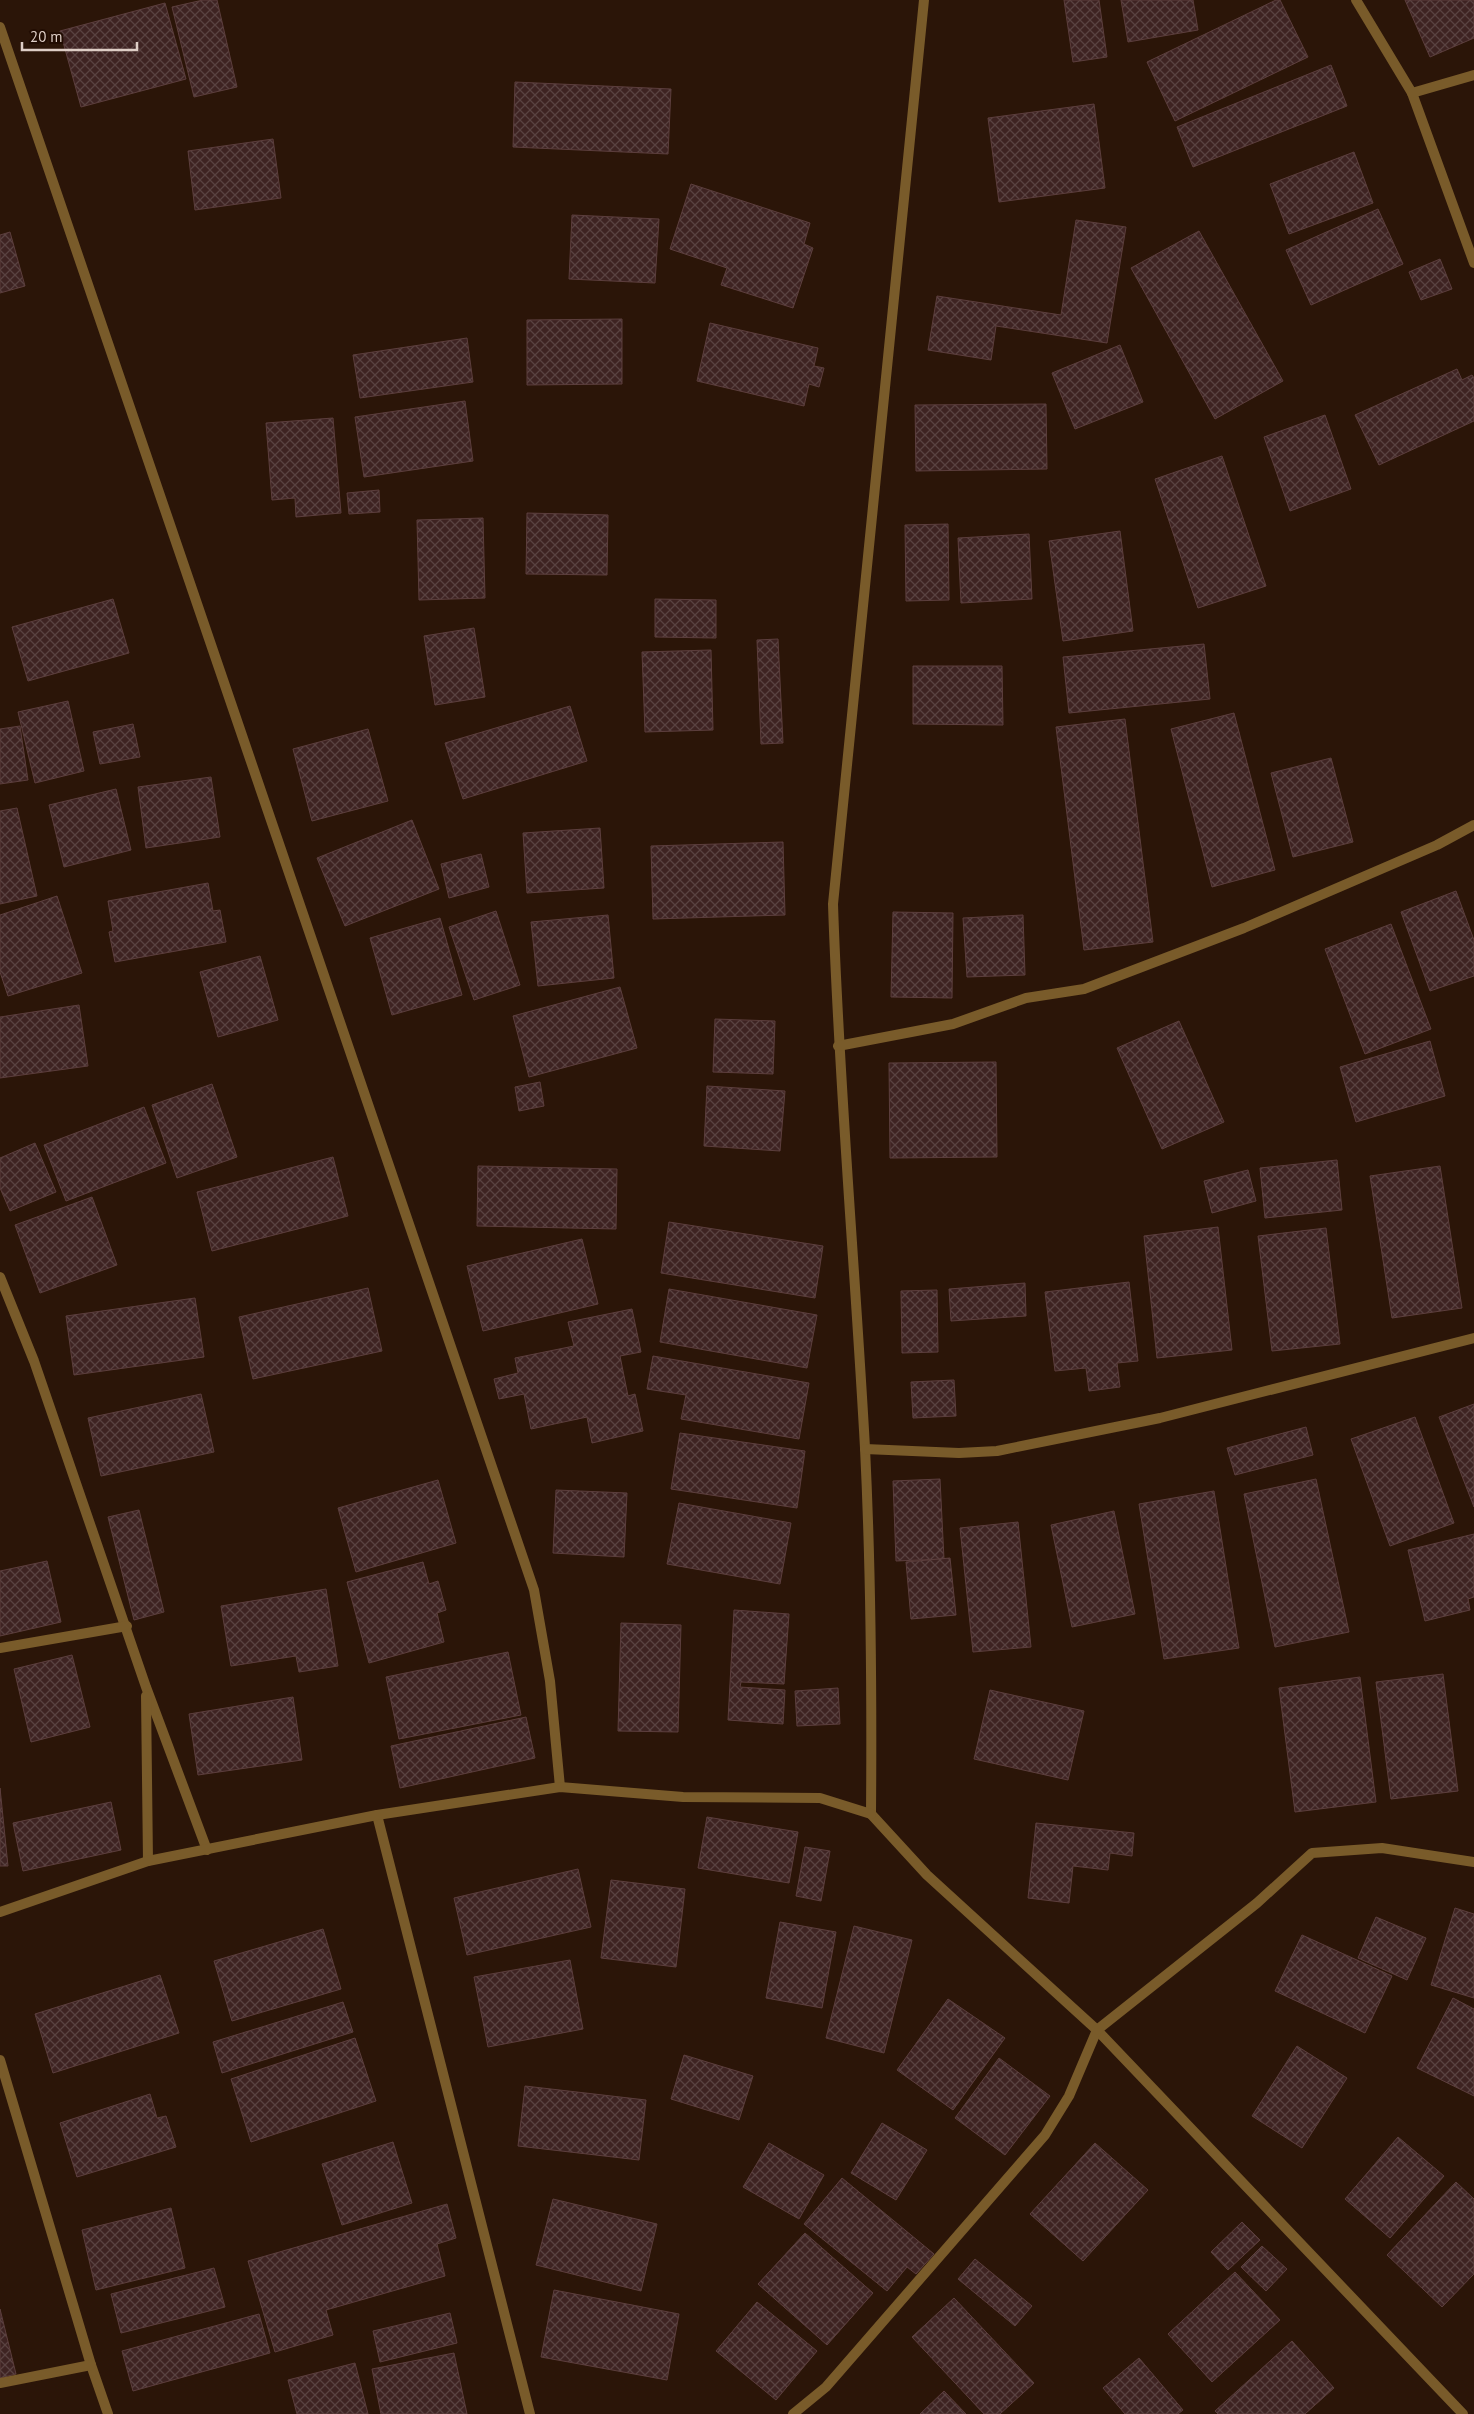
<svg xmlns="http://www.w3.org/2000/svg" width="1474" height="2414" viewBox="0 0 1474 2414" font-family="'PT Sans',sans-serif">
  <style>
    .building { fill: url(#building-cross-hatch); stroke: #5c3e3d }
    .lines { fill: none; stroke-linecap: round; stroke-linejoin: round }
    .minor { stroke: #795b2a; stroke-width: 10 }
  </style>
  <defs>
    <pattern id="building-cross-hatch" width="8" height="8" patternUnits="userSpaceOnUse" patternTransform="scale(1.25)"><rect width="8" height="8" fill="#3e2322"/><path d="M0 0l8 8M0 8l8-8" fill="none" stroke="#594241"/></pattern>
  </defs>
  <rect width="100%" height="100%" fill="#2b1508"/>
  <g class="building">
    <path d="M203 0H217L237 87 194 97 172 7Z"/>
    <path d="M1064 0H1099L1107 57 1073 62Z"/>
    <path d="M1121 0H1193L1198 30 1128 42Z"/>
    <path d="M1276 0H1280L1308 57 1175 121 1147 62Z"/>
    <path d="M1405 0H1474V38L1430 57Z"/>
    <path d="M165 3 186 79 81 107 60 31Z"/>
    <path d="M1331 65 1347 106 1193 167 1177 127Z"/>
    <path d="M515 82 671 89 668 154 513 147Z"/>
    <path d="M1094 104 1105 188 999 202 988 118Z"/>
    <path d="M273 139 281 198 195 210 188 151Z"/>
    <path d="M1354 152 1373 203 1289 234 1270 184Z"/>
    <path d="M691 184 810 223 804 244 813 248 793 308 721 285 727 268 670 249Z"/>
    <path d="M1378 209 1403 264 1311 305 1286 250Z"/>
    <path d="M572 215 659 219 655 283 569 279Z"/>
    <path d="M1076 220 1126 227 1107 343 996 326 991 360 928 350 937 296 1061 315Z"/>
    <path d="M1199 231 1283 381 1215 419 1131 268Z"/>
    <path d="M10 232 25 286 0 293V235Z"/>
    <path d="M1440 259 1452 289 1421 300 1409 272Z"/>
    <path d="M622 319V384L527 385V320Z"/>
    <path d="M710 323 818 348 814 366 824 368 819 387 809 384 804 406 697 381Z"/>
    <path d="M467 338 473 382 360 398 353 355Z"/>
    <path d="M1120 345 1143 402 1075 429 1052 373Z"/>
    <path d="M1457 369 1462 380 1472 375 1474 378V421L1379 465 1355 415Z"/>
    <path d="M465 401 473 461 364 477 355 417Z"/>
    <path d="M1046 404 1047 469 916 471 915 405Z"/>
    <path d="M1325 415 1351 489 1290 511 1264 437Z"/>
    <path d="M333 418 341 513 296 517 295 498 272 500 266 423Z"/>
    <path d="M1222 456 1266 586 1198 608 1155 479Z"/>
    <path d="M379 490 380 512 349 514 347 493Z"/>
    <path d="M527 513 608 515 607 575 526 574Z"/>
    <path d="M483 518 485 598 419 600 417 520Z"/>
    <path d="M948 524 949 600 906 601 905 525Z"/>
    <path d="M1120 531 1133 631 1063 641 1049 541Z"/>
    <path d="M1029 534 1032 599 961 603 958 538Z"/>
    <path d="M113 599 129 653 28 681 12 627Z"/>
    <path d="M655 599 716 600V638L655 637Z"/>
    <path d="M474 628 485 697 435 705 424 636Z"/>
    <path d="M778 639 783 743 761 744 757 640Z"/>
    <path d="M1204 644 1210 699 1069 713 1063 657Z"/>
    <path d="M711 650 713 730 645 732 642 652Z"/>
    <path d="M913 666H1002L1003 725 913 724Z"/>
    <path d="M68 701 84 771 35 783 18 712Z"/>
    <path d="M570 706 587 761 463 799 445 743Z"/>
    <path d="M1234 713 1275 870 1212 887 1171 729Z"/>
    <path d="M1125 719 1153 942 1084 950 1056 727Z"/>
    <path d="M133 724 140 757 100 764 93 732Z"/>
    <path d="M20 726 28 780 0 784V729Z"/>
    <path d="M368 729 388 801 312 821 293 749Z"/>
    <path d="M1331 758 1353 842 1293 857 1271 773Z"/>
    <path d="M211 777 220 837 146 848 138 787Z"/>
    <path d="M116 789 131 850 64 867 49 805Z"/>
    <path d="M17 808 37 896 0 904V811Z"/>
    <path d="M412 820 439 889 345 926 317 858Z"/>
    <path d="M600 828 604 888 527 893 523 833Z"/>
    <path d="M783 842 785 915 653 919 651 846Z"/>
    <path d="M481 854 489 887 449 898 441 864Z"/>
    <path d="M208 883 213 911 220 910 226 942 115 962 109 932 113 931 108 901Z"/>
    <path d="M1456 891 1474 940V976L1430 991 1401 912Z"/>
    <path d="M57 896 82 973 8 996 0 972V915Z"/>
    <path d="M496 911 520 985 474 1000 449 927Z"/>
    <path d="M893 912 953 913 952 998 891 997Z"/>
    <path d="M608 915 614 978 538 986 531 922Z"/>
    <path d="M1023 915 1025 975 967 977 963 918Z"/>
    <path d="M440 918 462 995 392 1015 370 938Z"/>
    <path d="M1391 924 1431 1029 1365 1054 1325 949Z"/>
    <path d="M260 956 278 1020 218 1037 200 972Z"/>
    <path d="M620 987 637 1048 529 1077 513 1016Z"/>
    <path d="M79 1005 88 1066 0 1078V1017Z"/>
    <path d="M715 1019 775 1021 773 1074 713 1072Z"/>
    <path d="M1179 1021 1224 1122 1162 1149 1117 1048Z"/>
    <path d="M1430 1041 1445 1096 1356 1122 1340 1067Z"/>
    <path d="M996 1062 997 1157 890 1158 889 1063Z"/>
    <path d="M540 1082 544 1106 519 1111 515 1087Z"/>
    <path d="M212 1084 237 1157 177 1178 152 1105Z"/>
    <path d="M707 1086 785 1091 780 1151 704 1146Z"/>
    <path d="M144 1107 166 1163 66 1201 44 1145Z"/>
    <path d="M35 1143 56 1192 10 1211 0 1188V1158Z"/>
    <path d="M333 1157 348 1216 212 1251 197 1192Z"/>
    <path d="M1337 1160 1342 1210 1265 1218 1260 1168Z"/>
    <path d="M478 1166 617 1169 616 1229 477 1226Z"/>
    <path d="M1440 1166 1462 1308 1392 1318 1370 1176Z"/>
    <path d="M1248 1170 1256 1201 1212 1213 1204 1181Z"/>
    <path d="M92 1197 117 1265 40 1293 15 1225Z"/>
    <path d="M669 1222 823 1246 815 1298 661 1273Z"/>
    <path d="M1218 1227 1232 1350 1157 1358 1144 1236Z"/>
    <path d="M1326 1228 1340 1344 1272 1351 1258 1236Z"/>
    <path d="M582 1239 598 1304 483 1331 467 1266Z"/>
    <path d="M1129 1282 1138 1361 1117 1363 1120 1387 1089 1391 1086 1368 1055 1371 1045 1292Z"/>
    <path d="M1025 1283 1026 1316 951 1321 949 1289Z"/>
    <path d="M368 1288 382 1351 253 1379 239 1317Z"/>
    <path d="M669 1289 817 1315 807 1368 660 1342Z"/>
    <path d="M937 1290 938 1352 902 1353 901 1291Z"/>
    <path d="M195 1298 204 1357 74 1375 66 1316Z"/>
    <path d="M632 1309 641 1352 620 1356 628 1396 635 1394 643 1431 592 1443 587 1417 531 1429 524 1394 499 1399 494 1379 518 1373 515 1358 574 1346 568 1322Z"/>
    <path d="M653 1356 809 1383 799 1439 681 1419 686 1395 647 1389Z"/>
    <path d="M954 1380 956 1416 913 1418 911 1382Z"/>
    <path d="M201 1394 214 1452 101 1476 88 1418Z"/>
    <path d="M1474 1404V1507L1439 1417Z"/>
    <path d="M1415 1417 1454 1523 1390 1546 1351 1439Z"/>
    <path d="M1306 1427 1313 1455 1235 1475 1227 1448Z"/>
    <path d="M680 1433 805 1451 797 1508 671 1489Z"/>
    <path d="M940 1479 944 1559 896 1561 893 1481Z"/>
    <path d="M1316 1479 1349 1632 1275 1647 1244 1494Z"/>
    <path d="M438 1480 456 1543 356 1572 338 1508Z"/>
    <path d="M556 1490 627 1493 624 1557 553 1553Z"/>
    <path d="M1214 1491 1239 1648 1164 1659 1139 1504Z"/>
    <path d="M679 1503 791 1523 780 1584 667 1564Z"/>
    <path d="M139 1510 164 1612 134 1620 108 1517Z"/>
    <path d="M1114 1511 1135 1614 1072 1627 1051 1525Z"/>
    <path d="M1018 1522 1031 1647 973 1652 960 1528Z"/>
    <path d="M1474 1534V1597L1468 1599 1470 1610 1425 1621 1408 1550Z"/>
    <path d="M950 1558 956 1615 911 1619 906 1562Z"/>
    <path d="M47 1561 61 1622 0 1636V1571Z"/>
    <path d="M423 1562 429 1584 438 1581 446 1610 437 1613 444 1642 369 1663 347 1582Z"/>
    <path d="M326 1589 338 1666 299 1672 296 1656 231 1666 221 1606Z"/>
    <path d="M734 1610 789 1614 784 1684 741 1682 740 1687 785 1690 783 1724 728 1720Z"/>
    <path d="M621 1623 681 1625 678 1732 618 1731Z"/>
    <path d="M508 1652 521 1715 399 1739 386 1677Z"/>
    <path d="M72 1655 90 1727 31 1742 14 1669Z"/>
    <path d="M1443 1674 1458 1791 1391 1799 1376 1682Z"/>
    <path d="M1360 1677 1376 1802 1295 1812 1279 1688Z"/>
    <path d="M838 1688 840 1724 797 1726 795 1691Z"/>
    <path d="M990 1690 1084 1711 1068 1780 974 1759Z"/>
    <path d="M293 1697 302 1760 198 1775 189 1714Z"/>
    <path d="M526 1717 535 1758 400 1788 391 1746Z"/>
    <path d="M0 1788 8 1866H0Z"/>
    <path d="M111 1802 121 1850 23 1871 13 1823Z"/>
    <path d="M707 1817 798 1832 789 1883 698 1868Z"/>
    <path d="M1036 1823 1134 1833 1132 1856 1110 1853 1108 1870 1073 1866 1069 1903 1028 1898Z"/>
    <path d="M805 1847 830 1851 821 1901 796 1896Z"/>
    <path d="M578 1869 591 1927 467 1955 454 1898Z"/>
    <path d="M611 1880 685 1889 676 1967 601 1958Z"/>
    <path d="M1455 1908 1474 1914V1998L1431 1985Z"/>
    <path d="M1376 1917 1426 1938 1407 1980 1358 1958Z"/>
    <path d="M780 1922 836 1932 822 2008 766 1998Z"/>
    <path d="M854 1926 912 1940 884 2053 826 2038Z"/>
    <path d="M323 1929 341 1989 232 2021 214 1961Z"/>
    <path d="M1302 1935 1392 1976 1365 2033 1275 1991Z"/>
    <path d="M570 1960 583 2029 488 2047 474 1977Z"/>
    <path d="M160 1975 179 2033 53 2073 35 2014Z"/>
    <path d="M1453 1998 1474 2009V2096L1417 2068Z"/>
    <path d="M948 1999 1005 2038 953 2110 897 2070Z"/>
    <path d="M343 2002 353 2032 222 2073 213 2042Z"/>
    <path d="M355 2038 376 2101 251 2142 231 2079Z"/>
    <path d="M1297 2046 1347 2078 1302 2148 1252 2116Z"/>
    <path d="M684 2055 753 2076 739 2120 671 2099Z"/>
    <path d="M999 2058 1050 2096 1005 2155 955 2118Z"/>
    <path d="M525 2086 646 2100 639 2160 518 2146Z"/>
    <path d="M150 2094 157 2118 166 2116 176 2147 77 2177 60 2123Z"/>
    <path d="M882 2123 927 2150 896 2200 851 2173Z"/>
    <path d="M1398 2137 1444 2176 1390 2238 1345 2199Z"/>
    <path d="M393 2142 412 2203 342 2225 322 2164Z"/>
    <path d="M769 2143 824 2175 799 2219 743 2187Z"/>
    <path d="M1095 2143 1148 2190 1083 2261 1030 2214Z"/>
    <path d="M842 2178 934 2254 916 2274 907 2267 887 2291 804 2224Z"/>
    <path d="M1456 2182 1474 2199V2274L1442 2307 1387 2255Z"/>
    <path d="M553 2199 657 2224 641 2291 536 2265Z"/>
    <path d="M447 2204 456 2238 437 2244 445 2276 326 2310 333 2335 275 2352 248 2261Z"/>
    <path d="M171 2208 185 2268 96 2290 82 2230Z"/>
    <path d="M1242 2222 1260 2240 1228 2270 1211 2252Z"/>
    <path d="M805 2233 873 2293 827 2345 758 2284Z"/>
    <path d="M1262 2246 1287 2269 1266 2291 1241 2267Z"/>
    <path d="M975 2259 1032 2306 1015 2326 958 2279Z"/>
    <path d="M214 2268 225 2307 121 2333 111 2294Z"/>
    <path d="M1235 2272 1280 2320 1212 2382 1168 2334Z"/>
    <path d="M554 2290 679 2314 667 2380 541 2357Z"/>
    <path d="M954 2298 1034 2383 1000 2414H984L912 2337Z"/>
    <path d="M757 2302 817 2351 776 2400 716 2351Z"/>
    <path d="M0 2309 16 2374 0 2378Z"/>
    <path d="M450 2313 457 2343 380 2362 373 2331Z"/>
    <path d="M259 2314 270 2353 133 2391 122 2351Z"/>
    <path d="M1292 2341 1334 2388 1305 2414H1218L1215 2411Z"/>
    <path d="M454 2353 467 2414H381L372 2369Z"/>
    <path d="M1139 2358 1183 2410 1178 2414H1125L1103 2388Z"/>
    <path d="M355 2363 368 2414H297L288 2380Z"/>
    <path d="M944 2391 966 2414H920Z"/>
  </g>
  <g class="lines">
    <g class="minor">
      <path d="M924 0 833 904C839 1086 855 1266 865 1448 871 1570 872 1692 871 1814L927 1875 1097 2030 1463 2414"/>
      <path d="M1356 0 1412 93 1474 263"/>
      <path d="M0 27 534 1590 550 1681 560 1787"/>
      <path d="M1412 93 1474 75"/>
      <path d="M838 1046 953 1024 1026 998 1084 989 1244 928 1437 845 1474 825"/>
      <path d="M0 1277 34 1361 146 1687 207 1850"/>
      <path d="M865 1449 959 1453 997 1451 1160 1418 1474 1338"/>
      <path d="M0 1648 127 1626"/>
      <path d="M146 1696 148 1861"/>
      <path d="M377 1815 530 2414"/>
      <path d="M0 1912 148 1861 377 1815 560 1787 683 1797 820 1798 871 1814"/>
      <path d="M0 2060 91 2365 108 2414"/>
      <path d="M0 2383 91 2365"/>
      <path d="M793 2414 826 2387 1045 2135 1069 2096 1097 2030 1257 1903 1312 1853 1382 1848 1474 1862"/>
    </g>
  </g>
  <path d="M22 42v8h115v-8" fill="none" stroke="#decec6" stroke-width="2.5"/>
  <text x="30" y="42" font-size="15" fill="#decec6" stroke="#210c02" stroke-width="4" paint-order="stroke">20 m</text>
</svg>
